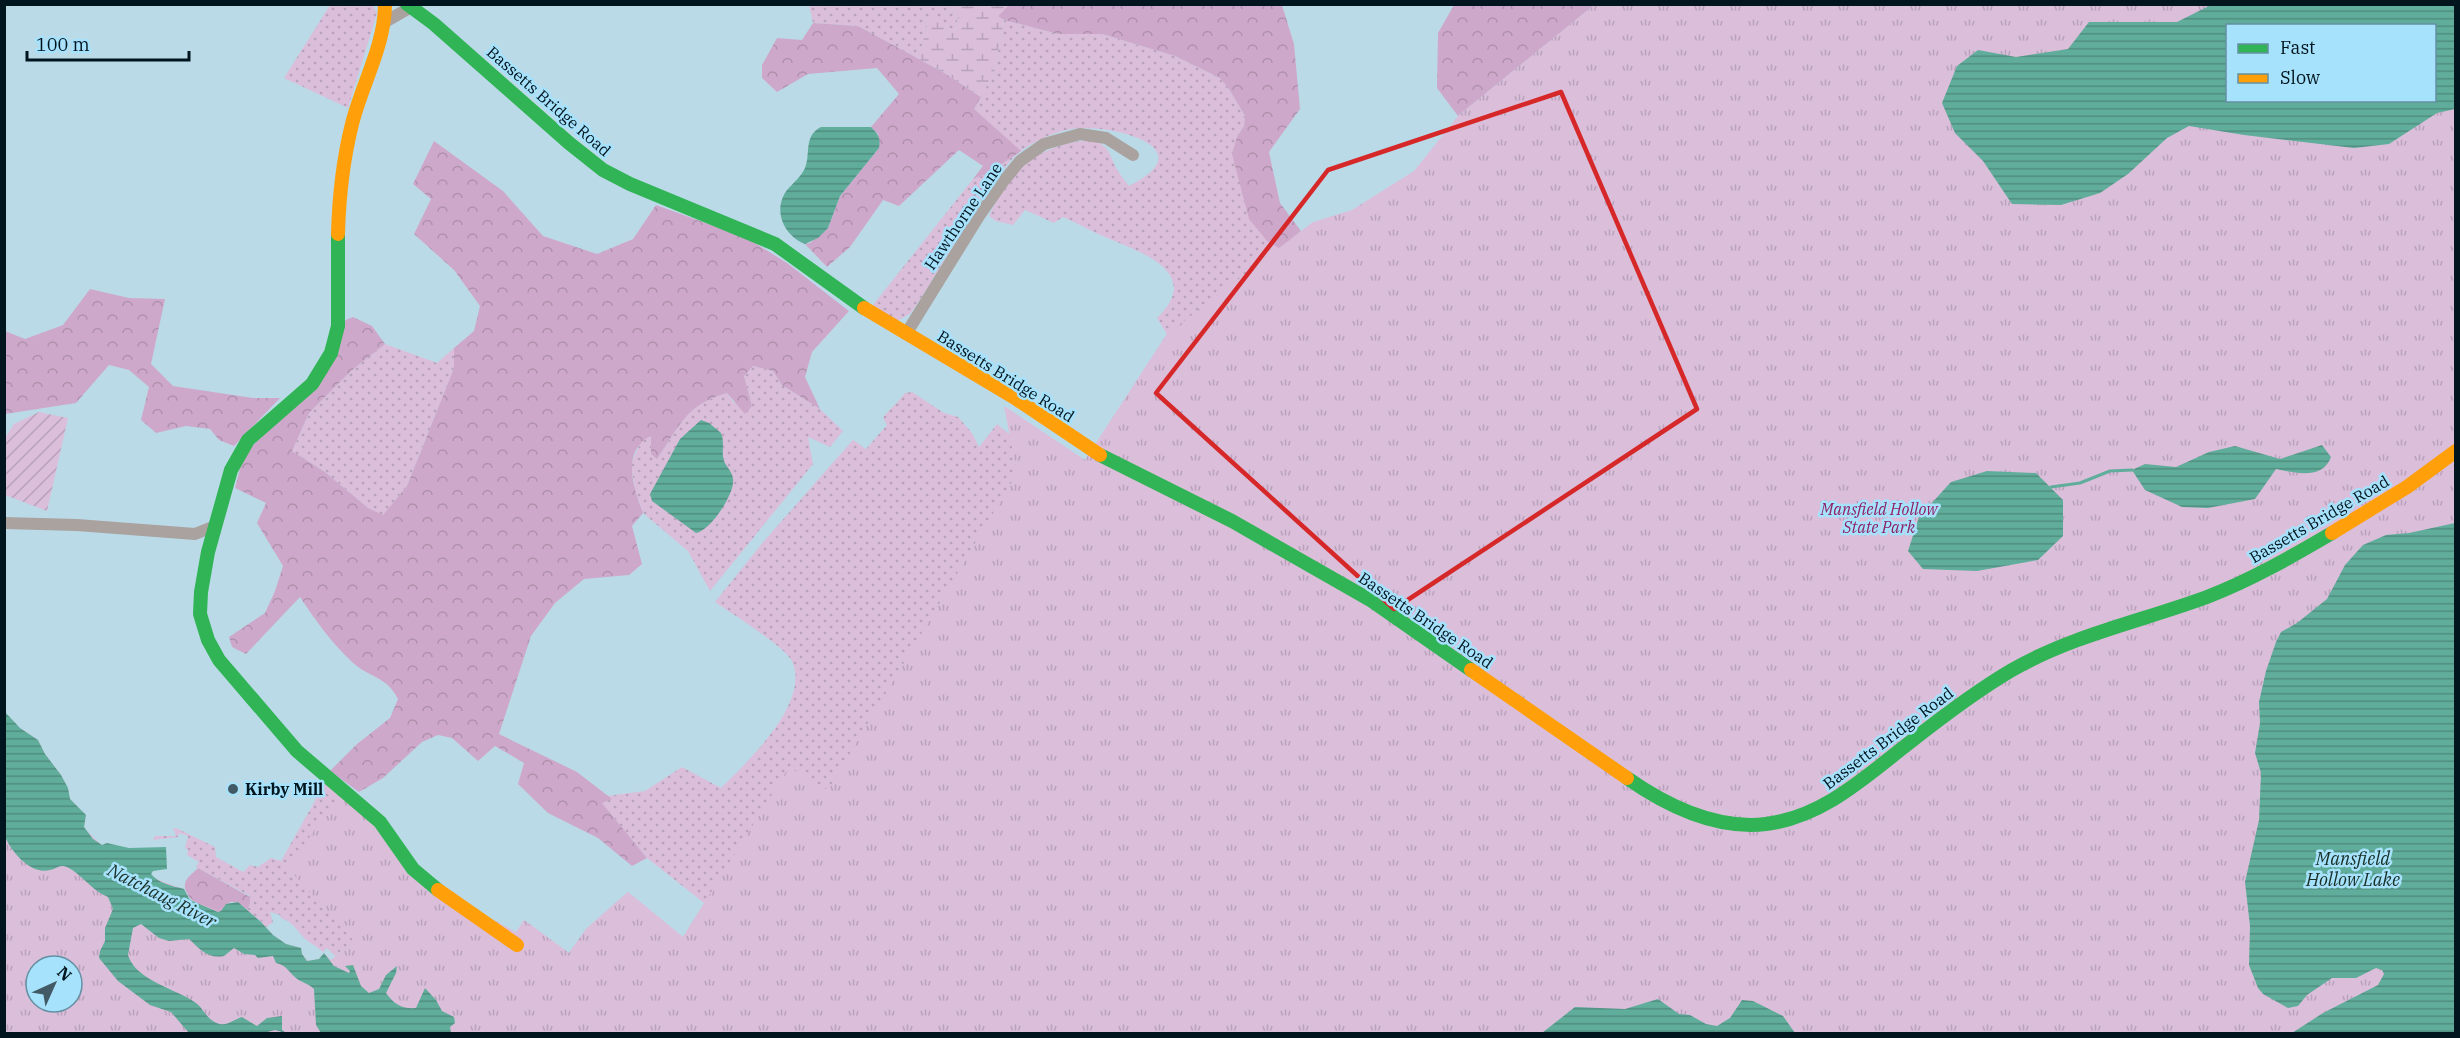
<svg xmlns="http://www.w3.org/2000/svg" width="2460" height="1038" viewBox="0 0 2460 1038" font-family="'IBM Plex Serif',serif">
  <style>
    .grass { fill: url(#grass-dots) }
    .forest { fill: url(#forest-crowns) }
    .wetland { fill: url(#wetland-marsh) }
    .park { fill: url(#park-tufts); fill-rule: evenodd }
    .garden { fill: url(#garden-furrows) }
    .water { fill: url(#water-rules); fill-rule: evenodd }
    .lines { fill: none; stroke-linecap: round; stroke-linejoin: round }
    .stream { stroke: #61ad9b; stroke-width: 3 }
    .street { stroke: #a9a29e; stroke-width: 12 }
    .fast { stroke: #30b455; stroke-width: 14 }
    .slow { stroke: #ff9f0a; stroke-width: 14 }
    .marked { fill: none; stroke: #d62828; stroke-width: 4.5; stroke-linejoin: round }
    .poi-dot { fill: #415a65; stroke: #a7e2fc; stroke-width: 2 }
    .labels { text-anchor: middle; stroke-width: 5; stroke-linejoin: round; paint-order: stroke }
    .street-label { font-size: 16px; fill: #00151e; stroke: #a7e2fc }
    .park-label { font-size: 16px; font-style: italic; fill: #8f2265; stroke: #a7e2fc }
    .poi-label { font-size: 16px; font-weight: bold; fill: #00151e; stroke: #a7e2fc; text-anchor: start }
    .water-label { font-size: 18px; font-style: italic; fill: #192f26; stroke: #a7e2fc }
  </style>
  <defs>
    <pattern id="grass-dots" width="8" height="8" patternUnits="userSpaceOnUse" patternTransform="scale(1.5)"><rect width="8" height="8" fill="#dabeda"/><path d="M2 2h.1M6 6h.1" fill="none" stroke="#b9a2bb" stroke-width="1.8" stroke-linecap="round"/></pattern>
    <pattern id="forest-crowns" width="20" height="18" patternUnits="userSpaceOnUse" patternTransform="scale(1.5)"><rect width="20" height="18" fill="#cea8ca"/><path d="M2 6a3 3 0 1 1 6 0M12 15a3 3 0 1 1 6 0" fill="none" stroke="#af90ad"/></pattern>
    <pattern id="wetland-marsh" width="20" height="14" patternUnits="userSpaceOnUse" patternTransform="scale(1.5)"><rect width="20" height="14" fill="#dabeda"/><path d="M1 5h8M5 5V1M11 12h8M15 12V8" fill="none" stroke="#b9a2bb"/></pattern>
    <pattern id="park-tufts" width="24" height="20" patternUnits="userSpaceOnUse" patternTransform="scale(1.5)"><rect width="24" height="20" fill="#dabeda"/><path d="M3 7l-1-3M5 7V3M7 7l1-3M15 17l-1-3M17 17v-4M19 17l1-3" fill="none" stroke="#b9a2bb"/></pattern>
    <pattern id="garden-furrows" width="10" height="10" patternUnits="userSpaceOnUse" patternTransform="scale(1.5)"><rect width="10" height="10" fill="#dabeda"/><path d="M-1 1l2-2M0 10L10 0M9 11l2-2" fill="none" stroke="#b9a2bb"/></pattern>
    <pattern id="water-rules" width="6" height="5" patternUnits="userSpaceOnUse" patternTransform="scale(1.5)"><rect width="6" height="5" fill="#61ad9b"/><path d="M0 2.5h6" fill="none" stroke="#4e8c7e"/></pattern>
  </defs>
  <rect width="100%" height="100%" fill="#bbdae8"/>
  <g class="grass">
    <path d="M330 5H373L377 13 348 108 284 78Z"/>
    <path d="M809 5H946L958 18 955 31 929 18 922 46 915 57 858 26 813 23Z"/>
    <path d="M1004 20 1058 34H1102L1175 56 1220 78 1229 89 1245 116 1244 126 1237 137 1280 247 1098 440 1167 334 1157 318C1205 272 1138 251 1105 237 1091 231 1077 223 1063 217L1054 223 1025 210 1013 225 996 221 989 216C995 202 1012 176 1023 165 1037 152 1084 133 1101 144 1112 151 1111 161 1118 171 1121 176 1125 181 1129 186 1203 149 1119 126 1080 128 1061 129 1035 140 1021 151 1010 159 1002 172 994 182 962 224 940 272 910 314L897 321 873 305 973 179 987 174 1020 151 974 109 994 73Z"/>
    <path d="M385 344 437 363 454 348V368L407 486 383 516 368 508 325 472 292 451 309 413 351 371Z"/>
    <path d="M753 366 773 371 782 385 820 409 843 431 830 447 808 437 813 464 710 591 688 551 643 513 635 490 631 464 641 441 651 436V454L657 459C680 426 686 404 727 393L734 403 752 406 744 376Z"/>
    <path d="M912 392 944 413 958 417 972 433 979 447 997 424 1025 447 1017 473 851 897 610 996 524 920 569 953 586 929 628 892 683 937 704 903 647 858 601 802 611 799 607 796 645 791 682 767 721 788C747 762 811 703 792 661 784 646 731 613 715 602L764 541 853 440 866 449 887 425 883 418C887 411 899 402 905 393Z"/>
    <path d="M320 784H326L362 813 427 914 346 947 335 956 327 948 323 952C317 946 309 943 303 937 296 929 293 922 281 918L280 915 270 912 273 922 265 928 262 922 247 910 250 904V896L196 867 199 862 187 855 188 850 185 848 188 836 179 833 178 837 153 840 155 836H176L173 828 178 829 215 847 216 857 243 872 250 865 258 867 271 858 281 861 316 799 309 794Z"/>
  </g>
  <g class="forest">
    <path d="M1009 4 1282 5 1294 44 1300 109 1269 152 1280 203 1301 231 1280 249 1267 241 1249 219 1232 154 1237 137 1244 126 1245 116 1229 89 1220 78 1175 56 1102 34H1058L1004 20 997 17Z"/>
    <path d="M1454 5H1594L1458 116 1437 88 1438 33Z"/>
    <path d="M813 23 858 26 943 72 981 97 974 109 1021 151 987 174 973 179 983 166 959 150 899 206 883 200 850 247 827 267 805 244 810 243 828 228 840 196 879 148 878 134 871 127 899 94 877 68 808 74 777 92 762 78V65L777 38 802 40Z"/>
    <path d="M434 141 503 191 543 236 597 254 633 239 656 205 747 238 787 263 849 311 812 352 805 377 820 409 782 385 773 371 753 366 744 376 752 406 745 414 727 393C686 404 679 427 657 459L651 454V436C620 451 634 489 643 513L632 526 642 564 629 575 584 579 555 603 531 636 499 734 577 772 612 799 602 803 647 858 632 866 598 838 548 813 518 784 524 763 495 746 478 761 452 738 438 735 422 742 383 778 359 792 330 771 357 744 390 718 398 699C386 675 368 678 351 661 331 642 315 620 300 597L246 654 232 647 229 637 265 613 275 591 283 566 257 523 266 503 235 488 241 465 252 446 295 406 344 321 353 317 372 326 385 344 351 371 309 413 292 451 325 472 368 508 383 515 407 486 454 368V348L474 331 480 306 454 270 414 234 431 199 413 184Z"/>
    <path d="M90 289 129 298 165 299 151 364 173 386 253 398H280L234 446 219 440 210 429 186 426 156 433 141 420 149 387 129 370 109 365 76 403 5 414V331L25 339 63 325Z"/>
    <path d="M198 868 250 897V904L247 910 237 902H230L221 912H217C205 904 192 906 186 891 182 880 190 876 198 868Z"/>
  </g>
  <path class="wetland" d="M946 5H1009L998 16 1004 20 994 73 981 97 943 72 915 57 922 46 929 17 955 31 958 18Z"/>
  <path class="park" d="M1594 5H2455V1033H5L4 712 20 728 38 740 45 754 61 775 68 788 70 799 86 815 84 827C104 853 152 880 184 889L190 900 220 912 226 904 238 902 261 922 273 935 286 944 301 948 302 954 308 961 319 959 324 953 331 960 353 940 287 867 341 795 429 875 488 917 516 932 524 920 569 953 586 929 628 892 683 937 789 767 828 790 1017 473 1004 406 1085 460 1167 334 1313 222 1352 210 1414 171 1458 116ZM2228 26H2434V100H2228ZM36 966H72V1002H36Z"/>
  <path class="garden" d="M39 412 68 418 47 511 5 495V438L14 424Z"/>
  <g class="water">
    <path d="M2211 5H2455V109L2437 113 2389 144 2354 148 2244 135 2189 126 2167 138 2128 174 2100 193 2061 205 2012 204 1983 161 1955 133 1942 103 1957 66 1978 50 2016 57 2068 49 2089 22H2177ZM2228 26H2434V100H2228Z"/>
    <path d="M821 127H871C878 134 881 138 879 148L840 196 828 228 818 238 805 244C784 236 772 210 787 190 793 183 801 177 805 168 811 154 803 136 821 127Z"/>
    <path d="M701 420 709 423 721 433C725 442 721 452 724 461 727 468 734 473 733 482 733 496 710 531 696 533L652 501 650 494 680 439Z"/>
    <path d="M2322 445 2331 457C2323 480 2295 473 2276 469L2255 499 2208 508 2182 507 2145 490 2132 470 2145 464 2176 467 2209 452 2235 446 2280 459Z"/>
    <path d="M1987 471 2036 473 2063 500V536L2038 560 1977 571 1923 569 1908 551 1919 517 1951 482Z"/>
    <path d="M2455 523V1033H2292L2323 1013 2378 985 2384 974 2382 970 2376 968 2356 978H2332L2307 995 2298 1006 2288 1008 2263 994 2258 988 2249 965 2250 926 2245 882 2259 820 2261 773 2255 753 2260 723 2259 702 2266 671 2276 642 2281 632 2297 623 2327 599 2345 565 2363 545 2386 535 2409 533Z"/>
    <path d="M5 712 20 728 38 740 45 754 61 775 68 788 70 799 86 815 84 827 93 839 102 845 107 843 129 848 166 847 167 869 153 871 151 874C158 883 172 886 184 889L190 900 218 912 221 911 226 904 238 902 261 922 273 935 286 944 301 948 302 954 307 961 319 959 324 953 334 966 349 973 350 971 345 966 353 965 361 986 369 993 379 989 386 975 397 966 396 973 386 993C394 1004 401 1009 416 1008L425 988 436 1000 442 1011 454 1017 455 1023 450 1027 451 1033H321L316 1025 314 989C308 983 302 983 296 978 289 972 286 965 276 963L273 956 258 958 255 955 244 954 234 948 224 956C207 959 200 949 189 939L169 941 159 938 141 924 133 928 128 955C136 981 177 989 196 1003 205 1010 207 1021 220 1024 227 1026 235 1019 242 1017L257 1026 267 1018 282 1016V1030L286 1033 275 1030 260 1034 189 1033 171 1012 150 1005 118 981 99 958 100 951 105 941V928L113 909 108 897C92 891 83 875 67 867 59 864 57 869 50 870 30 875 12 852 5 837Z"/>
    <path d="M1658 999 1679 1014 1690 1015 1706 1024 1717 1026 1730 1018 1742 1000 1753 1001 1783 1016 1795 1033H1542L1575 1007 1625 1009Z"/>
  </g>
  <g class="lines">
    <path class="stream" d="M2051 487 2080 483 2110 471 2132 470"/>
    <g class="street">
      <path d="M385 22 411 7"/>
      <path d="M906 334 979 216 1002 183 1020 161 1044 144 1080 134 1106 138 1133 155"/>
      <path d="M4 523 77 525 195 534 215 526"/>
    </g>
    <g class="fast">
      <path d="M407 4 434 24 569 143 603 170 630 184 775 244 864 308"/>
      <path d="M338 234V326L331 353 312 384 248 440 231 470 208 552 201 592 200 614 208 640 219 660 297 751 380 822 413 869 438 890"/>
      <path d="M1100 455 1232 521 1372 601 1471 670"/>
      <path d="M1627 778C1667 806 1715 830 1766 824 1823 817 1865 777 1909 743 1942 717 1976 691 2012 670 2073 635 2142 621 2207 597 2251 580 2291 557 2332 533"/>
    </g>
    <g class="slow">
      <path d="M338 234C339 196 343 160 352 124 362 84 385 45 385 4"/>
      <path d="M864 308 1015 398 1100 455"/>
      <path d="M2332 533 2407 487 2456 451"/>
      <path d="M1471 670 1627 778"/>
      <path d="M438 890 517 945"/>
    </g>
  </g>
  <path class="marked" d="M1561 92 1697 409 1394 609 1156 393 1328 170Z"/>
  <circle class="poi-dot" cx="233" cy="789" r="6"/>
  <g class="labels">
    <g class="street-label">
      <text transform="translate(549 101) rotate(41)" y="6">Bassetts Bridge Road</text>
      <text transform="translate(963 216) rotate(-56)" y="6">Hawthorne Lane</text>
      <text transform="translate(1006 376) rotate(32)" y="6">Bassetts Bridge Road</text>
      <text transform="translate(2319 519) rotate(-30)" y="6">Bassetts Bridge Road</text>
      <text transform="translate(1426 620) rotate(34)" y="6">Bassetts Bridge Road</text>
      <text transform="translate(1888 738) rotate(-37)" y="6">Bassetts Bridge Road</text>
    </g>
    <g class="park-label">
      <text x="1879" y="515">Mansfield Hollow<tspan x="1879" dy="18">State Park</tspan></text>
    </g>
    <g class="poi-label">
      <text x="245" y="795">Kirby Mill</text>
    </g>
    <g class="water-label">
      <text x="2353" y="865">Mansfield<tspan x="2353" dy="21">Hollow Lake</tspan></text>
      <text transform="translate(162 896) rotate(27)" y="6">Natchaug River</text>
    </g>
  </g>
  <rect width="2460" height="1038" fill="none" stroke="#00151e" stroke-width="12"/>
  <rect x="2226" y="24" width="210" height="78" fill="#a7e2fc" stroke="#6490a3" stroke-width="1.5"/>
  <rect x="2238" y="44" width="30" height="9" fill="#30b455" stroke="#6490a3" stroke-width="1.5"/>
  <text x="2280" y="54" font-size="18" fill="#00151e">Fast</text>
  <rect x="2238" y="74" width="30" height="9" fill="#ff9f0a" stroke="#6490a3" stroke-width="1.5"/>
  <text x="2280" y="84" font-size="18" fill="#00151e">Slow</text>
  <g transform="translate(54 984) rotate(45)"><circle r="28" fill="#a7e2fc" stroke="#6490a3" stroke-width="1.5"/>
  <path d="M0-4.5L10 22L0 15L-10 22Z" fill="#415a65"/>
  <text y="-9" font-size="16" font-weight="bold" text-anchor="middle" fill="#00151e">N</text>
  </g>
  <path d="M27 51v9h162v-9" fill="none" stroke="#00151e" stroke-width="3"/>
  <text x="36" y="51" font-size="18" fill="#00151e" stroke="#a7e2fc" stroke-width="4.5" paint-order="stroke">100 m</text>
</svg>
